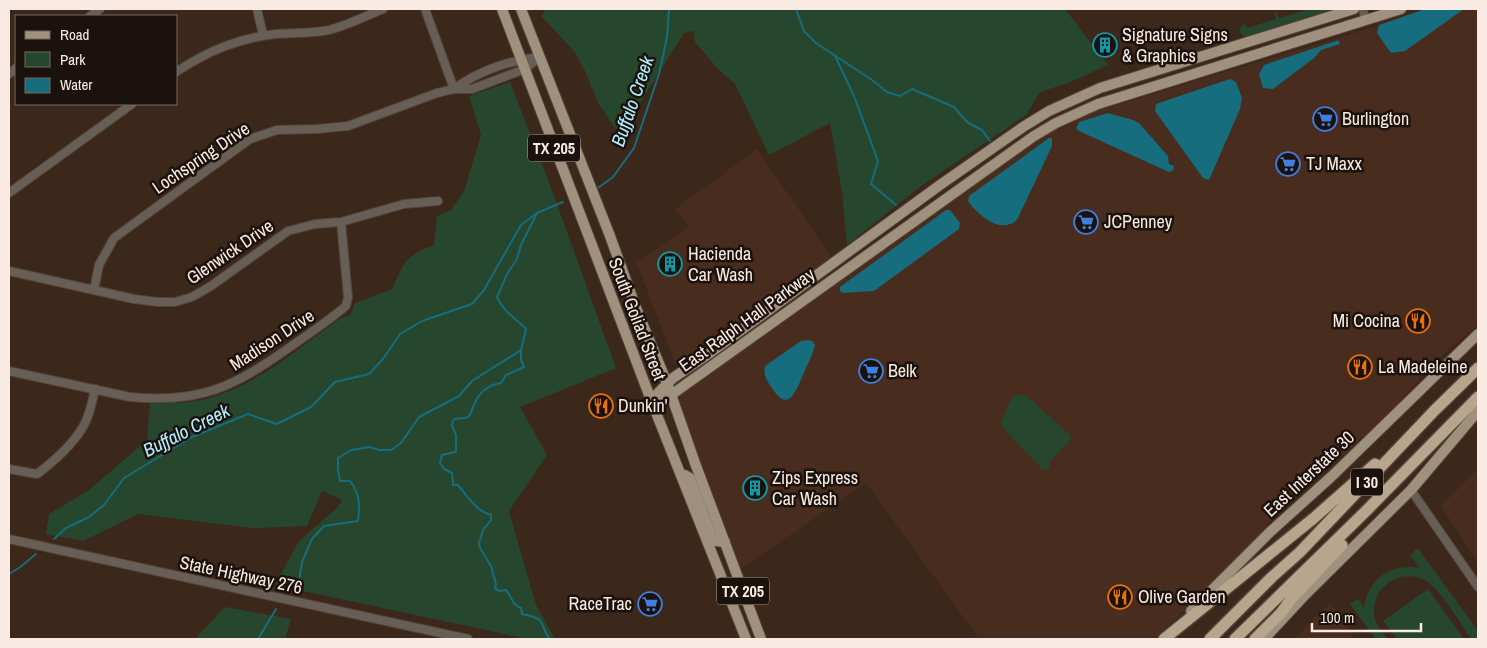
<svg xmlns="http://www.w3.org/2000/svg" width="1487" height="648" viewBox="0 0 1487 648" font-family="'Archivo Narrow',sans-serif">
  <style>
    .built { fill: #482c1d }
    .green { fill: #27462e }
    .water { fill: #156d7d }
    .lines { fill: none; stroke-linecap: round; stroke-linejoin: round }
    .stream { stroke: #156d7d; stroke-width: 2 }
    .minor-casing { stroke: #564237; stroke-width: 10 }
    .major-casing { stroke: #564237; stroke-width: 12 }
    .highway-casing { stroke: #564237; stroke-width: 14 }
    .minor { stroke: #675f56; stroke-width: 8 }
    .major { stroke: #a0917f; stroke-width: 10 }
    .highway { stroke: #b7a58e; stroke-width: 11 }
    .labels { text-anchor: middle; stroke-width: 5; stroke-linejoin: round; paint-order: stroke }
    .shield { fill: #1c120d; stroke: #b7aaa3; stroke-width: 1 }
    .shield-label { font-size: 16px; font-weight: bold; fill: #f9ebe3 }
    .poi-label { font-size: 18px; fill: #f9ebe3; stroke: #1c120d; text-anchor: start }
    .street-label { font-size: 18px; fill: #f9ebe3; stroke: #1c120d }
    .water-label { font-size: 19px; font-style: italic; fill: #b0f0fe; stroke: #1c120d }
  </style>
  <rect width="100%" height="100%" fill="#3c271b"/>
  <g class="built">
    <path d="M1423 9H1478V325L1449 349 1425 373 1397 405 1348 451 1302 490 1277 514 1243 554 1180 615 1153 639H979L866 483 739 570 678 402 682 394 1030 143 1045 135 1067 126 1076 119 1093 112 1377 26Z"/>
    <path d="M757 149 833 259 676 365 636 262 689 226 675 209Z"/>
    <path d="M1478 469V562L1441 506Z"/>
    <path d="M1330 603 1355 639H1294Z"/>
  </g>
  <g class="green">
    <path d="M546 9H1065L1108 65 1068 83 1040 92 1026 115 921 186 847 245 842 192 830 123 769 155 735 84 718 69 695 42 694 31 684 33 620 135 598 103 586 73 575 52 541 16Z"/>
    <path d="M1310 9H1334L1245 37 1240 32V27L1245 23 1247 28 1276 19 1274 13H1277L1279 18Z"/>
    <path d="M510 82 553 193 616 368 520 407 547 455 509 511 536 605 555 639H527L275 585 299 541 337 508 342 500 322 491 307 526 252 528 138 514 83 541 46 534 49 514 89 490 147 440 150 403C165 403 181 403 196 401 251 391 297 349 341 318L350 316 355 303 392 289C405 261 404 257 434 245L437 216 451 210 464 191 481 135 469 96Z"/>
    <path d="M1018 394 1027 396 1070 435 1069 437 1072 439 1048 463 1051 466 1047 470 1042 469 1001 426V422L1011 399Z"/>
    <path d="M1418 548 1478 631V639H1471C1461 624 1441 590 1426 581 1403 567 1373 585 1374 612 1374 623 1381 631 1388 639H1376L1350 604 1358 599 1364 608C1369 578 1390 563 1420 568L1410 555Z"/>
    <path d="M1428 589 1464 639H1397L1383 621Z"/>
    <path d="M225 607 291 619 285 639H195Z"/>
  </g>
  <g class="water">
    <path d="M1425 9H1464L1405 51 1391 53 1377 33 1379 25Z"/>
    <path d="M1336 41H1339L1340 44 1321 50 1314 58 1273 89 1263 88 1259 74 1264 65Z"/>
    <path d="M1230 79 1236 82 1242 98 1240 109 1209 180 1203 178 1155 111 1156 104Z"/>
    <path d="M1108 113 1133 120 1139 123 1168 156 1169 164 1174 166 1173 170 1169 172 1079 131 1076 128 1079 122Z"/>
    <path d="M1049 138H1052V146L1017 220C1000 235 978 215 968 201L969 196Z"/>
    <path d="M946 210H950L960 223 959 229 874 291 843 293 840 291V287Z"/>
    <path d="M807 340 812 341 815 345 813 352C809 362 804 372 800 382 792 399 786 409 772 388 767 381 763 375 765 366L801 341Z"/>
  </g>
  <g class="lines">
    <g class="stream">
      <path d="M796 9 804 31 816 43 872 80 887 92 900 96 912 89 954 107 967 122 982 130 990 141"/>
      <path d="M835 56 854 96 878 161 871 184 896 205"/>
      <path d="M595 190 613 177 634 148 659 74 667 37 669 9"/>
      <path d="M521 350V360L524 367 506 375 501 383C488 385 479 392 474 405 472 408 471 414 469 416 465 420 458 417 453 420L452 426 456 435V451L455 452 442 455 440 463 444 469 452 473 453 485H458C468 497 476 511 491 515V520L483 530 479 543 480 548 491 566 496 584 495 589 500 591 506 590C513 598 511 604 521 608L522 614 534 617 540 620 549 639"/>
      <path d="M54 539 66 528 89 517 104 505 124 478 192 437 248 414 277 424 311 407 335 382 369 374 383 359 400 334 422 321 472 304 484 290 521 225 537 213 563 202"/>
      <path d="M9 574 19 568 36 554"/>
      <path d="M291 588 299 581 302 562 312 539 324 526 358 521C360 505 360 494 350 481H340L338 470V458L351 450 370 447 379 450H391L401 443 419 417 459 396 472 381 521 350 526 329C515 318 503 311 497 297L507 274 517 259 521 245 536 215"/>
      <path d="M258 639 276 609"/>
    </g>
    <g class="minor-casing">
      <g id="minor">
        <path d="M257 9 263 35"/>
        <path d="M425 9 454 89"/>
        <path d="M1363 9 1365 20"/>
        <path d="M90 16 100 9"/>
        <path d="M176 72C208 51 238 38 276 34 294 32 312 34 329 30 348 25 366 16 383 9"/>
        <path d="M9 74 16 68"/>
        <path d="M454 89C478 71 510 60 540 57"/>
        <path d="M9 193 132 104"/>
        <path d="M9 271 134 299 158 302H175L192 297 211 286 288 231 315 224 341 222 404 204 438 201"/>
        <path d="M94 290 99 265 114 238 250 139 277 130 317 129 348 126 437 93 454 89H472L525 69 540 57"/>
        <path d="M9 371 130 397C201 404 235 386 290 347 309 334 328 321 346 306L348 297 341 222"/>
        <path d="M9 469 37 474C53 462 70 447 81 430 89 418 92 403 95 389"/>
        <path d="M1411 490 1478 587"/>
        <path d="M9 539 468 639"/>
      </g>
    </g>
    <g class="major-casing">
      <g id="major">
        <path d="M502 9 651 400 746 639"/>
        <path d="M521 9 610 236 636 308 667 383 695 463 761 639"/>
        <path d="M651 400 671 395 1034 136 1056 123 1098 104 1401 9"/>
        <path d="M651 400 673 378 710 353 940 185 1023 127 1049 111 1100 88 1354 9"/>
        <path d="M681 475H685L690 478 711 534 715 541 725 542"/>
        <path d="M1191 611 1270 532 1331 477 1478 334"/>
        <path d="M1264 639 1304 596 1411 490 1478 411"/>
      </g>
    </g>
    <g class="highway-casing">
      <g id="highway">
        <path d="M1164 639 1314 518 1375 464"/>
        <path d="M1210 639 1272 577 1300 552 1434 411 1478 368"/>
        <path d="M1235 639 1367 510 1478 397"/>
        <path d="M1255 639 1281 613 1291 599 1342 545"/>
      </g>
    </g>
    <use href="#minor" class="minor"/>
    <use href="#major" class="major"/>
    <use href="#highway" class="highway"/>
  </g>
  <defs>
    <g id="building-ring" transform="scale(1.25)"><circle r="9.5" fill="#1c120d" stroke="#0f9aa8" stroke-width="1.5"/><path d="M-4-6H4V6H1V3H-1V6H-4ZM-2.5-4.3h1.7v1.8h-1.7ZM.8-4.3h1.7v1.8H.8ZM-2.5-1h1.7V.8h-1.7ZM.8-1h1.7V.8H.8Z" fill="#0f9aa8"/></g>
    <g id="supermarket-ring" transform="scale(1.25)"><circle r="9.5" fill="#1c120d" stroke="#3f7fe0" stroke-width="1.5"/><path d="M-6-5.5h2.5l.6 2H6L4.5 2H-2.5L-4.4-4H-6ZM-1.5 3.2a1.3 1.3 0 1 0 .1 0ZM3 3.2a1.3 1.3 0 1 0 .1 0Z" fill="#3f7fe0"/></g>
    <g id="restaurant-ring" transform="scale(1.25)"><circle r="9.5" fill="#1c120d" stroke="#e8710a" stroke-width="1.5"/><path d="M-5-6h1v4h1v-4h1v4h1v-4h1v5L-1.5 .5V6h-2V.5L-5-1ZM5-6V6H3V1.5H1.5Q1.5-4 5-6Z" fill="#e8710a"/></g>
  </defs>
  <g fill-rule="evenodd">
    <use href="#building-ring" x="1105" y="45"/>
    <use href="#supermarket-ring" x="1325" y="119"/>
    <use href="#supermarket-ring" x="1288" y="164"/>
    <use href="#supermarket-ring" x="1086" y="222"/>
    <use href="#building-ring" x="670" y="264"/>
    <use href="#restaurant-ring" x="1418" y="321"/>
    <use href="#restaurant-ring" x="1360" y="367"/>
    <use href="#supermarket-ring" x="871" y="371"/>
    <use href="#restaurant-ring" x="601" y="406"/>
    <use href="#building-ring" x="755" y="488"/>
    <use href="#restaurant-ring" x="1120" y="597"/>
    <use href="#supermarket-ring" x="650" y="604"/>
  </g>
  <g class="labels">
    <g class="shield">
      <rect x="528" y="134.5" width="52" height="27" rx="4"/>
      <rect x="1351" y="468.5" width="32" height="27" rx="4"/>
      <rect x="717" y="577.5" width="52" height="27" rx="4"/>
    </g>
    <g class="shield-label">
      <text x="554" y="154">TX 205</text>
      <text x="1367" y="488">I 30</text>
      <text x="743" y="597">TX 205</text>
    </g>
    <g class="poi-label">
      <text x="1122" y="41">Signature Signs<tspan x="1122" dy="21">&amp; Graphics</tspan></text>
      <text x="1342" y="125">Burlington</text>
      <text x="1306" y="170">TJ Maxx</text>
      <text x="1104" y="228">JCPenney</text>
      <text x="688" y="260">Hacienda<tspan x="688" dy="21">Car Wash</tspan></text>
      <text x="1400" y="327" text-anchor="end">Mi Cocina</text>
      <text x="1378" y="373">La Madeleine</text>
      <text x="888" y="377">Belk</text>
      <text x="618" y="412">Dunkin'</text>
      <text x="772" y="484">Zips Express<tspan x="772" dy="21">Car Wash</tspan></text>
      <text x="1138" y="603">Olive Garden</text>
      <text x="632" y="610" text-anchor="end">RaceTrac</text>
    </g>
    <g class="street-label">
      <text transform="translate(201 158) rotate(-34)" y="6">Lochspring Drive</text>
      <text transform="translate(230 252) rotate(-34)" y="6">Glenwick Drive</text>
      <text transform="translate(637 319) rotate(69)" y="6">South Goliad Street</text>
      <text transform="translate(747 320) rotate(-36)" y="6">East Ralph Hall Parkway</text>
      <text transform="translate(272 340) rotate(-33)" y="6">Madison Drive</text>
      <text transform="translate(1309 474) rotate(-43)" y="6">East Interstate 30</text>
      <text transform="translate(241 575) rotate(12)" y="6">State Highway 276</text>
    </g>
    <g class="water-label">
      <text transform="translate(632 101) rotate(-71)" y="7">Buffalo Creek</text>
      <text transform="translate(186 430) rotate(-27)" y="7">Buffalo Creek</text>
    </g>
  </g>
  <rect width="1487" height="648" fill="none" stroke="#f9ebe3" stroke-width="20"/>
  <rect x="15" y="15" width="162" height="90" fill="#1c120d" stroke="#746963"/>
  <rect x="25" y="31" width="25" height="8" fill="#a0917f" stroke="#746963"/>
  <text x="60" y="40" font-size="15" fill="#f9ebe3">Road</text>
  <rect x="25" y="52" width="25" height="15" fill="#27462e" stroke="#746963"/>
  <text x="60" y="65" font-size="15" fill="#f9ebe3">Park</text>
  <rect x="25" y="78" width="25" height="15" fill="#156d7d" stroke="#746963"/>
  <text x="60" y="90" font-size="15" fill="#f9ebe3">Water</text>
  <path d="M1312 623v8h109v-8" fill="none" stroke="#f9ebe3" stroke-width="2.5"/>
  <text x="1320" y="623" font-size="15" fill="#f9ebe3" stroke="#1c120d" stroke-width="4" paint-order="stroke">100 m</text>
</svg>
